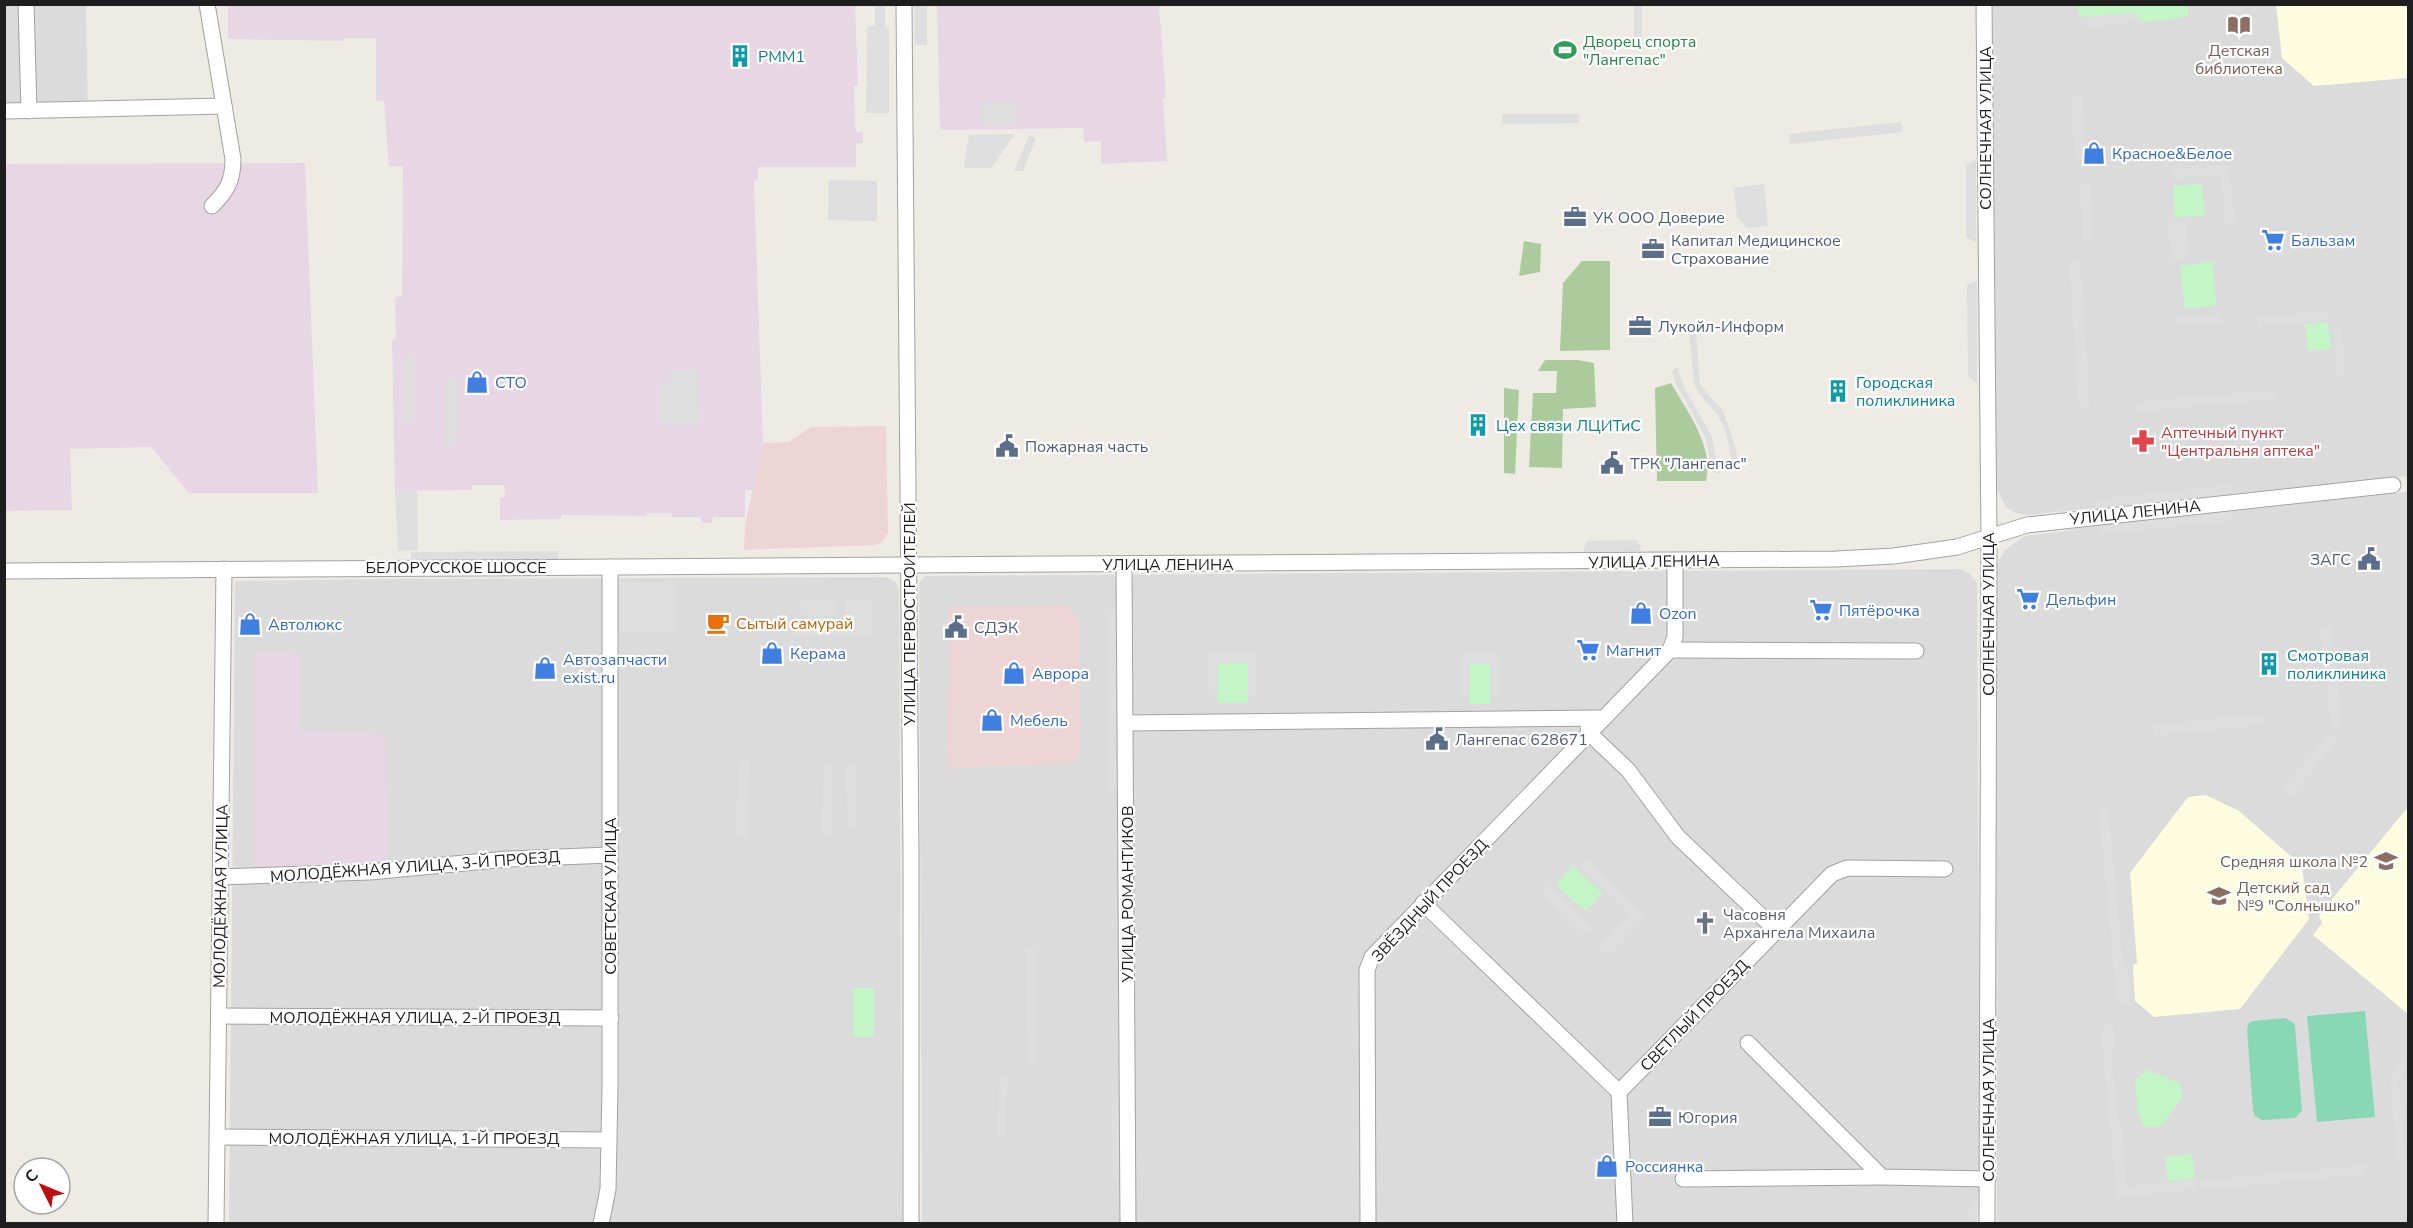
<svg xmlns="http://www.w3.org/2000/svg" width="2413" height="1228" viewBox="0 0 2413 1228" font-family="'Nunito Sans',sans-serif">
  <style>
    .residential { fill: #dcdbdb }
    .commercial { fill: #eed5d5 }
    .industrial { fill: #e7d7e4 }
    .education { fill: #fdfcdf }
    .forest { fill: #abcb9c }
    .park { fill: #c4f5c6 }
    .pitch { fill: #88d8b6 }
    .parking { fill: #dedede }
    .lines { fill: none; stroke-linecap: round; stroke-linejoin: round }
    .minor-casing { stroke: #a2a2a2; stroke-width: 17 }
    .minor { stroke: #fff; stroke-width: 15 }
    .labels { text-anchor: middle; stroke-width: 4.5; stroke-linejoin: round; paint-order: stroke }
    .leisure-label { font-size: 16px; fill: #27864d; stroke: #fff; text-anchor: start }
    .education-label { font-size: 16px; fill: #785e54; stroke: #fff }
    .culture-label { font-size: 16px; fill: #0d838f; stroke: #fff; text-anchor: start }
    .street-label { font-size: 16px; fill: #1e1e1e; stroke: #fff }
    .shop-label { font-size: 16px; fill: #366cbe; stroke: #fff; text-anchor: start }
    .service-label { font-size: 16px; fill: #4e5e75; stroke: #fff; text-anchor: start }
    .health-label { font-size: 16px; fill: #be3a42; stroke: #fff; text-anchor: start }
    .food-label { font-size: 16px; fill: #c56008; stroke: #fff; text-anchor: start }
    .worship-label { font-size: 16px; fill: #5b616d; stroke: #fff; text-anchor: start }
  </style>
  <rect width="100%" height="100%" fill="#eeebe4"/>
  <g class="residential">
    <path d="M4 5H86L88 115 5 116Z"/>
    <path d="M1992 5H2408V476L2028 515 2016 513 2006 507 1996 488Z"/>
    <path d="M2408 492V1223L1997 1224 1996 572 1998 562 2005 550 2024 536 2059 532 2077 528Z"/>
    <path d="M1961 569 1970 574 1977 582 1980 1163 1977 1223H922L919 584 925 576Z"/>
    <path d="M886 577 895 581 899 588 902 1223 229 1224 235 581 392 579Z"/>
  </g>
  <g class="commercial">
    <path d="M886 426 888 533 882 542 876 545 744 550 745 525 763 443 789 442 811 427Z"/>
    <path d="M1068 606 1079 623 1080 752 1074 762 948 769 949 607Z"/>
  </g>
  <g class="industrial">
    <path d="M228 5H855L858 85 854 86 855 123 856 132H863V143H856V167H758V180L754 181 763 443 753 490H745V517H713L712 523H702L701 517H672V513H647L646 516 562 515 561 519 500 520V497H505L504 485H472L471 490 395 491 392 341 396 337 395 297 402 296 403 166H389L384 101 376 100V38H344L343 41 228 39Z"/>
    <path d="M937 5H1159L1166 98H1163L1167 161 1101 164V141L1084 142 1083 128 940 130Z"/>
    <path d="M305 163 318 493H189L151 447 70 449 72 510 5 511 4 164Z"/>
    <path d="M255 652 300 654V731L385 734 388 863 255 867Z"/>
  </g>
  <g class="education">
    <path d="M2276 5H2408V78L2314 86 2282 58Z"/>
    <path d="M2206 795 2239 811 2302 866 2309 919 2240 1009 2154 1017 2135 1001 2133 965 2137 963 2130 873 2188 797Z"/>
    <path d="M2408 807V1014L2313 935 2322 923 2319 915Z"/>
  </g>
  <g class="forest">
    <path d="M1524 241 1541 244 1540 272 1519 276Z"/>
    <path d="M1582 261H1610V350L1560 351 1563 283Z"/>
    <path d="M1545 360H1578L1594 363 1596 407 1563 409 1562 468 1529 467 1533 393H1556L1557 371H1538Z"/>
    <path d="M1671 383C1686 410 1715 447 1706 481H1657L1655 388Z"/>
    <path d="M1504 388 1519 390 1515 474 1504 473Z"/>
  </g>
  <g class="park">
    <path d="M2077 5H2188V16L2183 18 2141 22 2135 13 2081 17Z"/>
    <path d="M2202 184 2205 215 2175 218 2173 186Z"/>
    <path d="M2213 262 2216 306 2185 308 2180 266Z"/>
    <path d="M2328 322 2331 349 2308 351 2305 324Z"/>
    <path d="M1218 662 1249 663 1248 703H1218Z"/>
    <path d="M1470 663 1491 664 1490 704H1469Z"/>
    <path d="M1573 866 1602 893 1585 911 1556 885Z"/>
    <rect x="853" y="988" width="21" height="49"/>
    <path d="M2146 1070 2180 1083 2183 1096 2161 1126 2145 1127 2138 1114 2135 1081Z"/>
    <path d="M2192 1154 2195 1178 2168 1181 2165 1157Z"/>
  </g>
  <g class="pitch">
    <path d="M2365 1011 2375 1117 2317 1122 2307 1016Z"/>
    <path d="M2285 1018 2294 1023 2295 1027 2302 1111 2295 1118 2262 1120 2255 1116 2253 1111 2247 1029 2249 1023 2253 1021Z"/>
  </g>
  <g class="parking">
    <path d="M875 5H885V28L889 29V113H866L867 26H875Z"/>
    <path d="M914 5H927V45H915Z"/>
    <rect x="1634" y="5" width="8" height="32"/>
    <path d="M2136 13 2137 22 2086 27 2087 18Z"/>
    <path d="M2082 96 2086 160 2075 161 2071 97Z"/>
    <path d="M1016 101 1017 125 982 126 981 102Z"/>
    <path d="M1502 114H1579V123L1502 124Z"/>
    <path d="M1901 122 1903 132 1790 144 1789 134Z"/>
    <path d="M1015 134 991 168H964L969 135Z"/>
    <path d="M1029 136 1036 138 1023 171H1014Z"/>
    <path d="M1976 159V243L1966 237V165Z"/>
    <path d="M2228 165 2235 222 2225 224 2221 174 2174 179 2172 170Z"/>
    <path d="M829 180 877 181V221L828 220Z"/>
    <path d="M2090 182 2093 239 2083 240 2080 183Z"/>
    <path d="M1764 184 1768 226 1747 228 1737 217 1734 188Z"/>
    <path d="M2167 222H2185L2189 258 2172 261Z"/>
    <path d="M2080 258 2090 407 2079 408 2069 260Z"/>
    <path d="M1977 281V383L1968 376 1967 285Z"/>
    <path d="M2327 311 2328 320 2258 327 2257 317Z"/>
    <path d="M2221 313V323L2177 325 2178 316Z"/>
    <path d="M2341 326 2346 375 2337 376 2333 327Z"/>
    <path d="M1689 330H1696L1700 385 1723 411 1736 449 1739 471H1734L1726 432 1717 414 1701 396 1694 384Z"/>
    <path d="M404 354H414V424H403Z"/>
    <path d="M1677 367 1685 389 1711 435 1720 474 1713 472 1705 437 1674 380 1672 371Z"/>
    <path d="M671 370H699L700 425H660V383H671Z"/>
    <rect x="446" y="380" width="11" height="66"/>
    <path d="M2275 390 2276 399 2137 412 2136 402Z"/>
    <path d="M2232 485 2233 493 2096 507 2095 499Z"/>
    <path d="M395 491H417L418 550 398 551Z"/>
    <path d="M2231 511 2232 521 2100 534 2099 525Z"/>
    <path d="M1637 540 1642 551 1583 552 1587 541Z"/>
    <path d="M558 551V561L411 562V552Z"/>
    <rect x="617" y="583" width="58" height="49"/>
    <path d="M846 599H872V635L791 636V623L846 622Z"/>
    <path d="M800 601H836V615H801Z"/>
    <path d="M1118 604 1119 789H1108L1107 616Z"/>
    <path d="M2331 627 2342 726 2331 727 2320 629Z"/>
    <path d="M1209 653H1257V695H1248V663H1218V695H1209Z"/>
    <path d="M1461 654H1499V696H1490V664L1470 663 1469 695H1460Z"/>
    <path d="M2264 714 2265 725 2154 736 2153 725Z"/>
    <path d="M2330 733 2338 740 2291 796 2282 789Z"/>
    <path d="M739 758H750L747 838H736Z"/>
    <path d="M823 762H833L832 837H822Z"/>
    <path d="M846 764H855L856 828H847Z"/>
    <path d="M2108 808 2123 965H2127L2130 1002 2117 1003 2099 809Z"/>
    <path d="M1587 858 1646 916 1608 956 1599 947 1630 914 1580 866Z"/>
    <path d="M1548 884 1594 929 1587 936 1541 892Z"/>
    <path d="M1026 948H1036L1037 1063H1027Z"/>
    <path d="M2113 1023 2115 1051 2111 1052 2118 1122H2121L2127 1186 2195 1180 2196 1189 2117 1197 2101 1032 2105 1024Z"/>
    <path d="M2408 1054V1067L2398 1080 2405 1157 2397 1158 2390 1077Z"/>
    <path d="M999 1074H1007L1006 1137H998Z"/>
    <path d="M1121 1091V1179H1111V1107Z"/>
    <path d="M2365 1165 2366 1174 2202 1190 2201 1180Z"/>
    <path d="M1977 1197 1976 1223H1968L1969 1204Z"/>
  </g>
  <g class="lines">
    <g class="minor-casing">
      <g id="minor">
        <path d="M26 4 29 111"/>
        <path d="M207 4 233 159C233 181 227 191 212 206"/>
        <path d="M904 4 911 857V1224"/>
        <path d="M1984 4 1989 537 1987 1224"/>
        <path d="M4 111 224 106"/>
        <path d="M1124 564 1128 1224"/>
        <path d="M4 571 1836 559 1894 556 1957 547 2027 525 2393 485"/>
        <path d="M1670 650 1916 651"/>
        <path d="M1125 723 1604 718"/>
        <path d="M1588 725 1589 733 1628 770 1678 837 1777 931"/>
        <path d="M220 877 370 872 507 859 610 855"/>
        <path d="M1423 903 1619 1092"/>
        <path d="M219 1016 611 1018"/>
        <path d="M1748 1043 1882 1177 1988 1179"/>
        <path d="M218 1137 609 1140"/>
        <path d="M1683 1179 1882 1177"/>
        <path d="M216 1224 224 569"/>
        <path d="M601 1224 608 1189 610 1087V567"/>
        <path d="M1368 1224 1367 970 1372 957 1670 650 1675 637V561"/>
        <path d="M1625 1224 1619 1092 1832 874 1847 868 1945 869"/>
      </g>
    </g>
    <use href="#minor" class="minor"/>
  </g>
  <defs>
    <g id="library-bare" transform="scale(1.8)"><path d="M-6-4Q-3-5.5-.7-3.5V5Q-3 3-6 4ZM6-4Q3-5.5 .7-3.5V5Q3 3 6 4Z" fill="#8d6e63" stroke="#fff" stroke-width="2.5" paint-order="stroke"/></g>
    <g id="stadium-bare" transform="scale(1.8)"><path d="M0-5a6.5 5 0 1 0 0 10a6.5 5 0 1 0 0-10ZM-3.5-1.8h7v3.6h-7Z" fill="#2e9e5b" stroke="#fff" stroke-width="2.5" paint-order="stroke"/></g>
    <g id="building-bare" transform="scale(1.8)"><path d="M-4-6H4V6H1V3H-1V6H-4ZM-2.5-4.3h1.7v1.8h-1.7ZM.8-4.3h1.7v1.8H.8ZM-2.5-1h1.7V.8h-1.7ZM.8-1h1.7V.8H.8Z" fill="#0f9aa8" stroke="#fff" stroke-width="2.5" paint-order="stroke"/></g>
    <g id="shop-bare" transform="scale(1.8)"><path d="M-5-2.5h2.3a2.7 3.5 0 0 1 5.4 0H5L5.5 6h-11ZM-1.5-2.5h3a1.5 2.3 0 0 0-3 0Z" fill="#3f7fe0" stroke="#fff" stroke-width="2.5" paint-order="stroke"/></g>
    <g id="office-bare" transform="scale(1.8)"><path d="M-6-3h4V-5.5h4V-3h4V5H-6ZM-1-4.5V-3h2v-1.5ZM-6 0V1H6V0Z" fill="#5c6f8a" stroke="#fff" stroke-width="2.5" paint-order="stroke"/></g>
    <g id="supermarket-bare" transform="scale(1.8)"><path d="M-6-5.5h2.5l.6 2H6L4.5 2H-2.5L-4.4-4H-6ZM-1.5 3.2a1.3 1.3 0 1 0 .1 0ZM3 3.2a1.3 1.3 0 1 0 .1 0Z" fill="#3f7fe0" stroke="#fff" stroke-width="2.5" paint-order="stroke"/></g>
    <g id="pharmacy-bare" transform="scale(1.8)"><path d="M-2-6h4v4h4v4h-4v4h-4v-4h-4v-4h4Z" fill="#e0444e" stroke="#fff" stroke-width="2.5" paint-order="stroke"/></g>
    <g id="civic-bare" transform="scale(1.8)"><path d="M-.6-6.5H3V-4.5H.6V-3L4-1V1h2V6H-6V1h2V-1L-.6-3ZM-1.2 2.5V6h2.4V2.5Z" fill="#5c6f8a" stroke="#fff" stroke-width="2.5" paint-order="stroke"/></g>
    <g id="cafe-bare" transform="scale(1.8)"><path d="M-5.5-4.5H6V0H3Q3 3.5 0 3.5H-2.5Q-5.5 3.5-5.5 0ZM3-3.2v2h1.7v-2ZM-6 4.5H4V6H-6Z" fill="#e8710a" stroke="#fff" stroke-width="2.5" paint-order="stroke"/></g>
    <g id="school-bare" transform="scale(1.8)"><path d="M0-5L7-2L0 1L-7-2ZM-4 1L0 2.5L4 1V4Q0 6-4 4Z" fill="#8d6e63" stroke="#fff" stroke-width="2.5" paint-order="stroke"/></g>
    <g id="church-bare" transform="scale(1.8)"><path d="M-1.2-6h2.4v3.5h3.3v2.4h-3.3V6h-2.4V-.1h-3.3v-2.4h3.3Z" fill="#6b7280" stroke="#fff" stroke-width="2.5" paint-order="stroke"/></g>
  </defs>
  <g fill-rule="evenodd">
    <use href="#library-bare" x="2239" y="25"/>
    <use href="#stadium-bare" x="1565" y="50"/>
    <use href="#building-bare" x="740" y="56"/>
    <use href="#shop-bare" x="2094" y="153"/>
    <use href="#office-bare" x="1575" y="217"/>
    <use href="#supermarket-bare" x="2273" y="240"/>
    <use href="#office-bare" x="1653" y="249"/>
    <use href="#office-bare" x="1640" y="326"/>
    <use href="#shop-bare" x="477" y="382"/>
    <use href="#building-bare" x="1838" y="391"/>
    <use href="#building-bare" x="1478" y="425"/>
    <use href="#pharmacy-bare" x="2143" y="441"/>
    <use href="#civic-bare" x="1007" y="446"/>
    <use href="#civic-bare" x="1612" y="463"/>
    <use href="#civic-bare" x="2369" y="559"/>
    <use href="#supermarket-bare" x="2028" y="599"/>
    <use href="#supermarket-bare" x="1821" y="610"/>
    <use href="#shop-bare" x="1641" y="613"/>
    <use href="#cafe-bare" x="718" y="623"/>
    <use href="#shop-bare" x="250" y="624"/>
    <use href="#civic-bare" x="956" y="627"/>
    <use href="#supermarket-bare" x="1588" y="650"/>
    <use href="#shop-bare" x="772" y="653"/>
    <use href="#building-bare" x="2269" y="664"/>
    <use href="#shop-bare" x="545" y="668"/>
    <use href="#shop-bare" x="1014" y="673"/>
    <use href="#shop-bare" x="992" y="720"/>
    <use href="#civic-bare" x="1437" y="739"/>
    <use href="#school-bare" x="2386" y="861"/>
    <use href="#school-bare" x="2219" y="896"/>
    <use href="#church-bare" x="1705" y="923"/>
    <use href="#office-bare" x="1660" y="1117"/>
    <use href="#shop-bare" x="1607" y="1166"/>
  </g>
  <g class="labels">
    <g class="leisure-label">
      <text x="1583" y="47">Дворец спорта<tspan x="1583" dy="18">"Лангепас"</tspan></text>
    </g>
    <g class="education-label">
      <text x="2239" y="56">Детская<tspan x="2239" dy="18">библиотека</tspan></text>
      <text x="2368" y="867" text-anchor="end">Средняя школа №2</text>
      <text x="2237" y="893" text-anchor="start">Детский сад<tspan x="2237" dy="18">№9 "Солнышко"</tspan></text>
    </g>
    <g class="culture-label">
      <text x="758" y="62">РММ1</text>
      <text x="1856" y="388">Городская<tspan x="1856" dy="18">поликлиника</tspan></text>
      <text x="1496" y="431">Цех связи ЛЦИТиС</text>
      <text x="2287" y="661">Смотровая<tspan x="2287" dy="18">поликлиника</tspan></text>
    </g>
    <g class="street-label">
      <text transform="translate(1985 128) rotate(-90)" y="6">СОЛНЕЧНАЯ УЛИЦА</text>
      <text transform="translate(2135 512) rotate(-6)" y="6">УЛИЦА ЛЕНИНА</text>
      <text transform="translate(1654 561) rotate(-1)" y="6">УЛИЦА ЛЕНИНА</text>
      <text x="1168" y="570">УЛИЦА ЛЕНИНА</text>
      <text x="456" y="573">БЕЛОРУССКОЕ ШОССЕ</text>
      <text transform="translate(909 614) rotate(-90)" y="6">УЛИЦА ПЕРВОСТРОИТЕЛЕЙ</text>
      <text transform="translate(1988 614) rotate(-90)" y="6">СОЛНЕЧНАЯ УЛИЦА</text>
      <text transform="translate(415 866) rotate(-4)" y="6">МОЛОДЁЖНАЯ УЛИЦА, 3-Й ПРОЕЗД</text>
      <text transform="translate(1127 894) rotate(-90)" y="6">УЛИЦА РОМАНТИКОВ</text>
      <text transform="translate(220 896) rotate(-89)" y="6">МОЛОДЁЖНАЯ УЛИЦА</text>
      <text transform="translate(610 896) rotate(-90)" y="6">СОВЕТСКАЯ УЛИЦА</text>
      <text transform="translate(1429 900) rotate(-47)" y="6">ЗВЁЗДНЫЙ ПРОЕЗД</text>
      <text transform="translate(1694 1015) rotate(-46)" y="6">СВЕТЛЫЙ ПРОЕЗД</text>
      <text x="415" y="1023">МОЛОДЁЖНАЯ УЛИЦА, 2-Й ПРОЕЗД</text>
      <text transform="translate(1988 1100) rotate(-90)" y="6">СОЛНЕЧНАЯ УЛИЦА</text>
      <text x="414" y="1144">МОЛОДЁЖНАЯ УЛИЦА, 1-Й ПРОЕЗД</text>
    </g>
    <g class="shop-label">
      <text x="2112" y="159">Красное&amp;Белое</text>
      <text x="2291" y="246">Бальзам</text>
      <text x="495" y="388">СТО</text>
      <text x="2046" y="605">Дельфин</text>
      <text x="1839" y="616">Пятёрочка</text>
      <text x="1659" y="619">Ozon</text>
      <text x="268" y="630">Автолюкс</text>
      <text x="1606" y="656">Магнит</text>
      <text x="790" y="659">Керама</text>
      <text x="563" y="665">Автозапчасти<tspan x="563" dy="18">exist.ru</tspan></text>
      <text x="1032" y="679">Аврора</text>
      <text x="1010" y="726">Мебель</text>
      <text x="1625" y="1172">Россиянка</text>
    </g>
    <g class="service-label">
      <text x="1593" y="223">УК ООО Доверие</text>
      <text x="1671" y="246">Капитал Медицинское<tspan x="1671" dy="18">Страхование</tspan></text>
      <text x="1658" y="332">Лукойл-Информ</text>
      <text x="1025" y="452">Пожарная часть</text>
      <text x="1630" y="469">ТРК "Лангепас"</text>
      <text x="2351" y="565" text-anchor="end">ЗАГС</text>
      <text x="974" y="633">СДЭК</text>
      <text x="1455" y="745">Лангепас 628671</text>
      <text x="1678" y="1123">Югория</text>
    </g>
    <g class="health-label">
      <text x="2161" y="438">Аптечный пункт<tspan x="2161" dy="18">"Центральня аптека"</tspan></text>
    </g>
    <g class="food-label">
      <text x="736" y="629">Сытый самурай</text>
    </g>
    <g class="worship-label">
      <text x="1723" y="920">Часовня<tspan x="1723" dy="18">Архангела Михаила</tspan></text>
    </g>
  </g>
  <rect width="2413" height="1228" fill="none" stroke="#1e1e1e" stroke-width="12"/>
  <g transform="translate(42 1186) rotate(313)"><circle r="28" fill="#ffffff" stroke="#a5a5a5" stroke-width="1.5"/>
  <path d="M0-4.5L10 22L0 15L-10 22Z" fill="#be0e14"/>
  <text y="-9" font-size="16" font-weight="bold" text-anchor="middle" fill="#1e1e1e">С</text>
  </g>
</svg>
